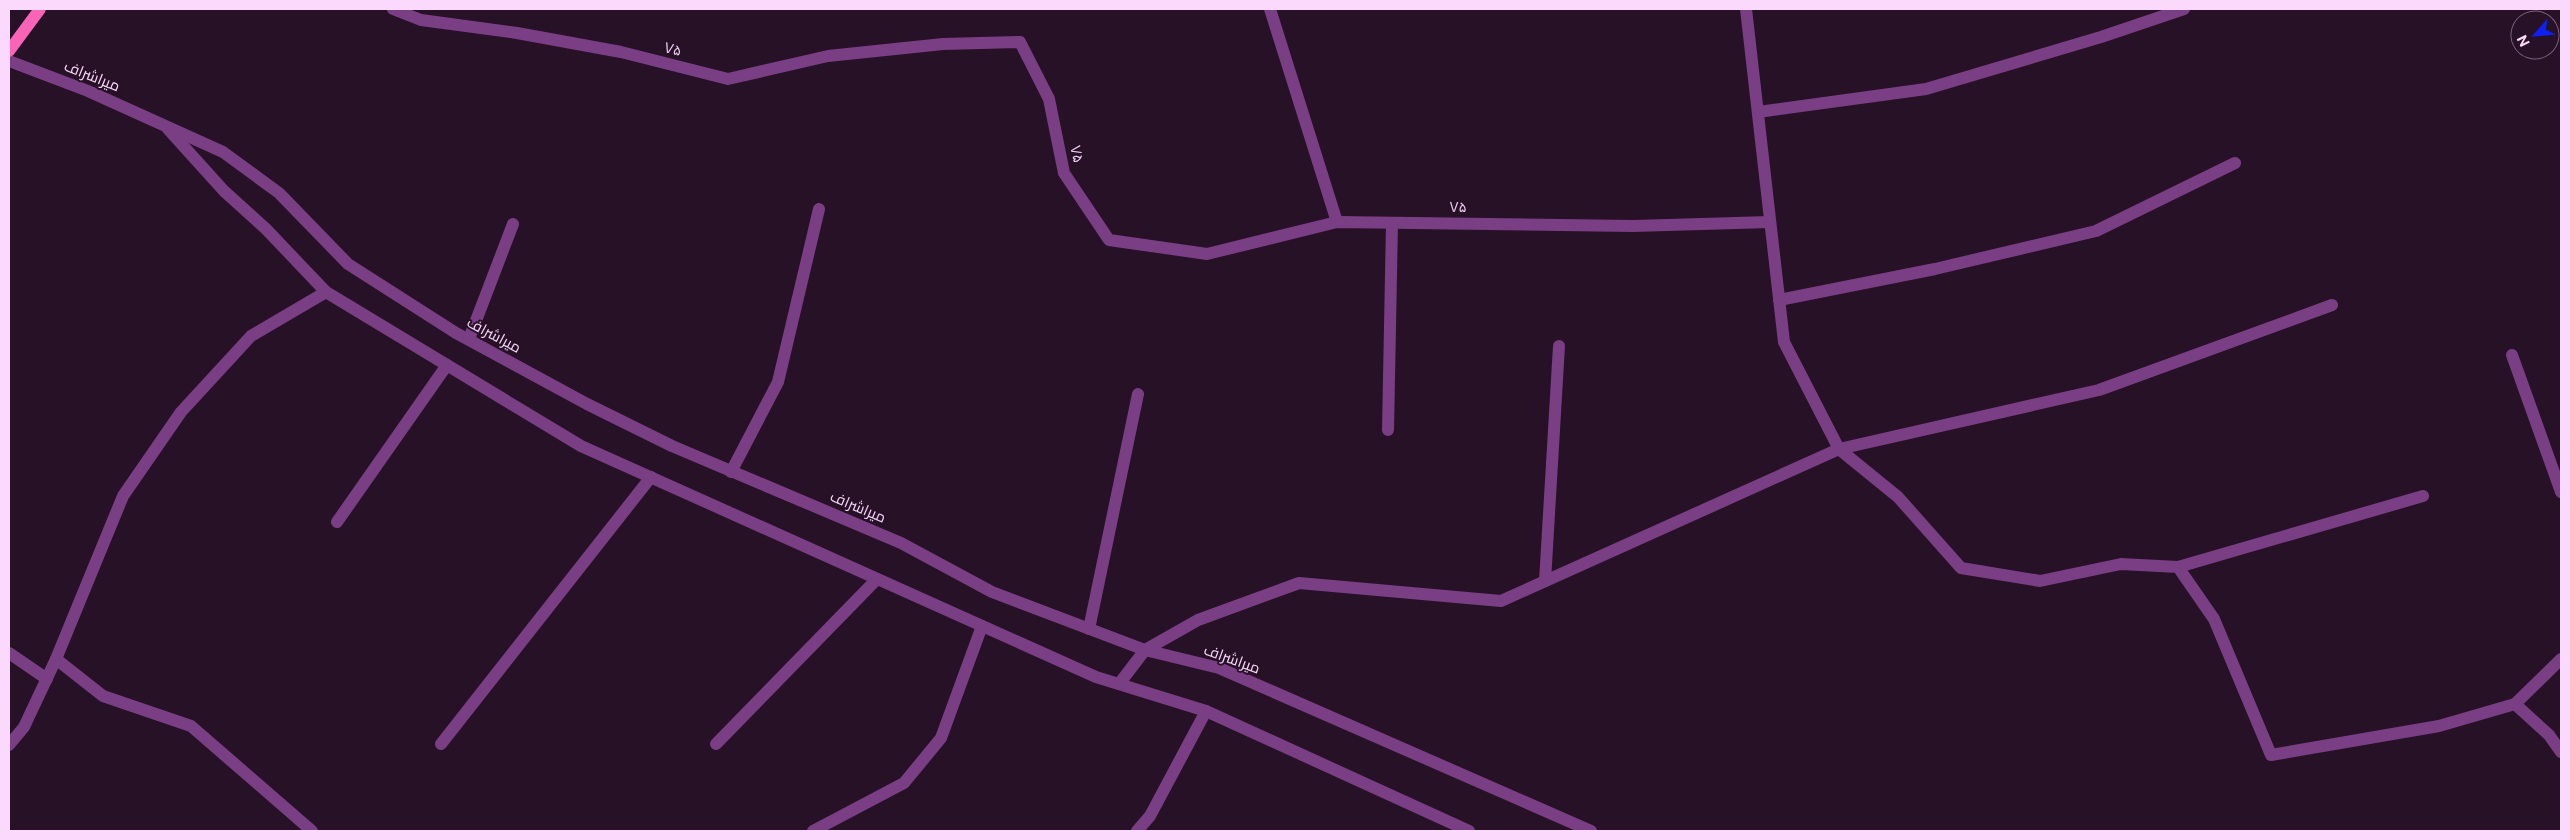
<svg xmlns="http://www.w3.org/2000/svg" width="2570" height="840" viewBox="0 0 2570 840" font-family="'Public Sans',Cairo,sans-serif">
  <style>
    .lines { fill: none; stroke-linecap: round; stroke-linejoin: round }
    .minor { stroke: #7a3e84; stroke-width: 12 }
    .major { stroke: #f964b7; stroke-width: 12 }
    .labels { text-anchor: middle; stroke-width: 4; stroke-linejoin: round; paint-order: stroke }
    .street-label { font-size: 15px; fill: #fbd9fd; stroke: #271127 }
  </style>
  <rect width="100%" height="100%" fill="#271127"/>
  <g class="lines">
    <g class="minor">
      <path d="M393 9 421 20 517 33 621 52 728 79 828 56 943 44 1020 42 1049 99 1064 173 1109 240 1207 254 1337 222 1633 226 1770 222"/>
      <path d="M1270 9 1337 222"/>
      <path d="M9 61 88 91 223 152 279 193 348 264 456 333 587 404 672 446 901 543 992 592 1145 650 1219 668 1591 831"/>
      <path d="M1758 112 1926 89 2101 37 2184 9"/>
      <path d="M168 129 224 191 266 229 326 292 581 446 1096 677 1206 711 1469 831"/>
      <path d="M1779 300 1935 269 2096 231 2235 163"/>
      <path d="M469 339 513 224"/>
      <path d="M2512 355 2561 492"/>
      <path d="M1388 430 1392 223"/>
      <path d="M1839 449 1898 497 1961 568 2040 581 2121 564 2178 567 2214 619 2271 755 2439 726 2515 704 2549 735 2561 752"/>
      <path d="M1839 449 2099 390 2332 305"/>
      <path d="M731 472 778 382 819 209"/>
      <path d="M337 522 447 365"/>
      <path d="M2178 567 2423 496"/>
      <path d="M1545 581 1559 346"/>
      <path d="M1089 629 1138 394"/>
      <path d="M9 653 47 679"/>
      <path d="M56 659 103 696 191 726 312 831"/>
      <path d="M1119 684 1145 650 1198 620 1299 583 1501 601 1839 449 1784 342 1746 9"/>
      <path d="M2515 704 2561 659"/>
      <path d="M441 744 651 477"/>
      <path d="M716 744 877 579"/>
      <path d="M9 745 24 727 56 659 123 496 181 412 251 336 326 292"/>
      <path d="M813 831 904 783 941 738 982 626"/>
      <path d="M1137 831 1150 816 1206 711"/>
    </g>
    <path class="major" d="M9 51 40 9"/>
  </g>
  <g class="labels">
    <g class="street-label">
      <text transform="translate(673 49) rotate(14)" y="5">۷۵</text>
      <text transform="translate(92 76) rotate(22)" y="5">میراشراف</text>
      <text transform="translate(1077 154) rotate(78)" y="5">۷۵</text>
      <text transform="translate(1458 207) rotate(1)" y="5">۷۵</text>
      <text transform="translate(494 335) rotate(28)" y="5">میراشراف</text>
      <text transform="translate(858 507) rotate(23)" y="5">میراشراف</text>
      <text transform="translate(1232 659) rotate(20)" y="5">میراشراف</text>
    </g>
  </g>
  <rect width="2570" height="840" fill="none" stroke="#fbd9fd" stroke-width="20"/>
  <g transform="translate(2535 35) rotate(243)"><circle r="24" fill="#271127" stroke="#7c617d"/>
  <path d="M0-4L9 19L0 12L-9 19Z" fill="#0d21f5"/>
  <text y="-8" font-size="14" font-weight="bold" text-anchor="middle" fill="#fbd9fd">N</text>
  </g>
</svg>
